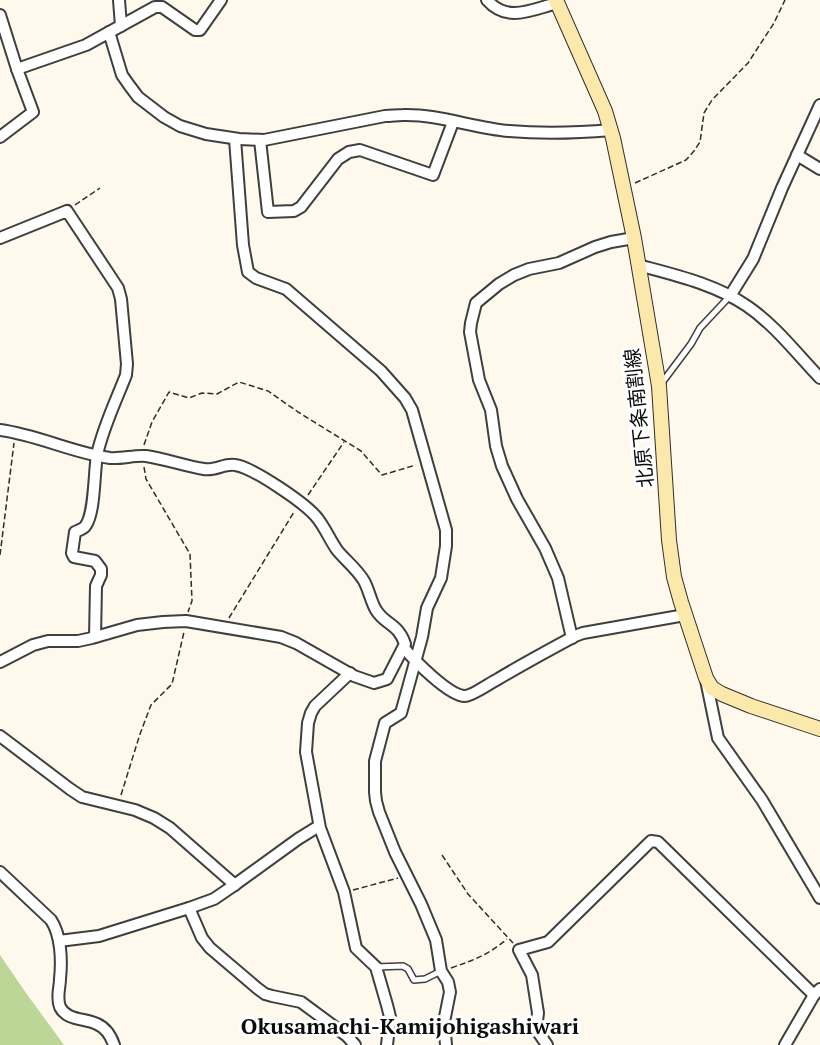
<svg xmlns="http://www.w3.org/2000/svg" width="820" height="1045" viewBox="0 0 820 1045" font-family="'PT Serif','Noto Sans JP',serif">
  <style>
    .forest { fill: #bcd698 }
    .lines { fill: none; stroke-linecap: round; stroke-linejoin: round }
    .lane-casing { stroke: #3f3f3f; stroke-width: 8 }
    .street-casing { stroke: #3f3f3f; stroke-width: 14 }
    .secondary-casing { stroke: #2e2e2e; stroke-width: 16 }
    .path { stroke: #2e2e2e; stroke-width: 1.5; stroke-dasharray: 6 3; stroke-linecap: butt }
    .lane { stroke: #fff; stroke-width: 5 }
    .street { stroke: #fff; stroke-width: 10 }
    .secondary { stroke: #fbe8ab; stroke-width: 14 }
    .labels { text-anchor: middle; stroke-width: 6; stroke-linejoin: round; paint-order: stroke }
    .street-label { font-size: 20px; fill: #0c0c0c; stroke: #fff }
    .quarter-label { font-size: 22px; font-weight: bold; fill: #0c0c0c; stroke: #fff }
  </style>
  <rect width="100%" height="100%" fill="#fef8ed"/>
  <path class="forest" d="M0 955 26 993 64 1045H0Z"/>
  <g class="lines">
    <g class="lane-casing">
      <g id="lane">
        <path d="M661 384 691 344 700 328 730 296"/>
        <path d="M376 967 403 966 408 969 414 980 425 979 441 971"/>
      </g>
    </g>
    <g class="street-casing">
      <g id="street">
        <path d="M119 0 121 26"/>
        <path d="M487 0C507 23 531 10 557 3"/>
        <path d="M0 15 17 69 33 112 0 137"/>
        <path d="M109 32 122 75 129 85 138 97 164 117 180 126 206 134 239 139 264 140 385 116C391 116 397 115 403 115 438 114 474 128 509 131 543 134 577 133 611 130"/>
        <path d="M17 69 86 45 155 7H162L195 30H200L221 0"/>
        <path d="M235 139 243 245 248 272 256 278 286 289 381 371 405 398 412 410 446 530V546L441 578 427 608 422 637 401 713 385 723 375 761V792L376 801 379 812 395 852 421 904 436 940 441 971 448 982 450 992 444 1022 446 1045"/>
        <path d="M260 140 268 212 294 211 301 207 338 159 349 152 360 150 433 175 453 122"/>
        <path d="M797 155 820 169"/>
        <path d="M0 238 67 211 118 288 121 299 127 364 126 375C116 401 103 427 97 455 94 472 95 512 86 525 84 529 79 530 75 532L72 553 74 557 95 561 101 569V575L96 586 95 637"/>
        <path d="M638 265C675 275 715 284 747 306 775 325 797 354 820 378"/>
        <path d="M730 296 753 259 782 188 820 105"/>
        <path d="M0 430C38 435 73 453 110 458 122 459 134 455 146 456 166 459 185 466 204 469 215 471 225 463 235 465 252 467 307 504 318 519 325 528 330 540 337 550 345 560 357 569 364 581 369 590 371 602 376 610 385 625 398 623 405 644L387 679 374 683 354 676 296 643 281 637 186 621 163 622 137 625 92 638 78 641H48L33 645 0 662"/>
        <path d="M572 638 558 578 545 548 517 499 502 466 496 446 491 410 479 380 470 332 471 323 476 303 499 284 514 275 529 269 559 263 595 247 611 242 634 238"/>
        <path d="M404 648C414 660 449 696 465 696 472 696 490 683 498 679 523 664 549 650 575 636L583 633 685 615"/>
        <path d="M350 673 315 706 311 713 308 723 306 752 320 828 344 892 356 948 376 967 387 1005 390 1017 387 1045"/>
        <path d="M706 680 718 738 762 800 820 898"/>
        <path d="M0 736 70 789 82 797 135 810 154 818 170 828 235 885"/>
        <path d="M0 872 51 920C61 935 62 960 60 979 60 988 56 997 60 1007 67 1021 85 1018 97 1024 106 1028 111 1036 114 1045"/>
        <path d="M189 908 202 938 210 948 257 988 265 994 272 996 301 1002 347 1036 355 1045"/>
        <path d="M59 941 99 936 189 908 214 899 233 886 298 839 319 826"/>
        <path d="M547 1045 536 1029 538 1013 532 975 519 950 548 942 651 841 658 842 814 995"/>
        <path d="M785 1045 814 995 820 989"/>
      </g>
    </g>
    <g class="secondary-casing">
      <path id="secondary" d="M556 0 605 111 613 138 634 238 659 386 669 540 674 577 681 602 706 678 712 688 722 694 751 706 820 729"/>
    </g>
    <g class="path">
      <path d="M635 183 686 160 694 151 700 142 704 113 712 100 748 63 774 23 785 0"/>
      <path d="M75 205 100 188"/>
      <path d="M144 445 152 422 169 392 189 398 202 393 217 394 239 382 268 391 298 412 361 451 382 475 416 465"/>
      <path d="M144 467 146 479 190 554 192 601 188 612"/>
      <path d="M308 495 344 442"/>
      <path d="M0 555 14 443"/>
      <path d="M229 618 294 512"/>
      <path d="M121 795 140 734 151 705 172 684 184 632"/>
      <path d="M442 855 468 894 513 943"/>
      <path d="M353 890 398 878"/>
      <path d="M451 968C474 960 488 955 507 939"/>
    </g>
    <use href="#lane" class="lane"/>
    <use href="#street" class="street"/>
    <use href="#secondary" class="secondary"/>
  </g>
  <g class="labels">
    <g class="street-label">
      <text transform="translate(639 418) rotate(-96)" y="7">北原下条南割線</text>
    </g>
    <g class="quarter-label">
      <text x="410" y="1034">Okusamachi-Kamijohigashiwari</text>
    </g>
  </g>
</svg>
